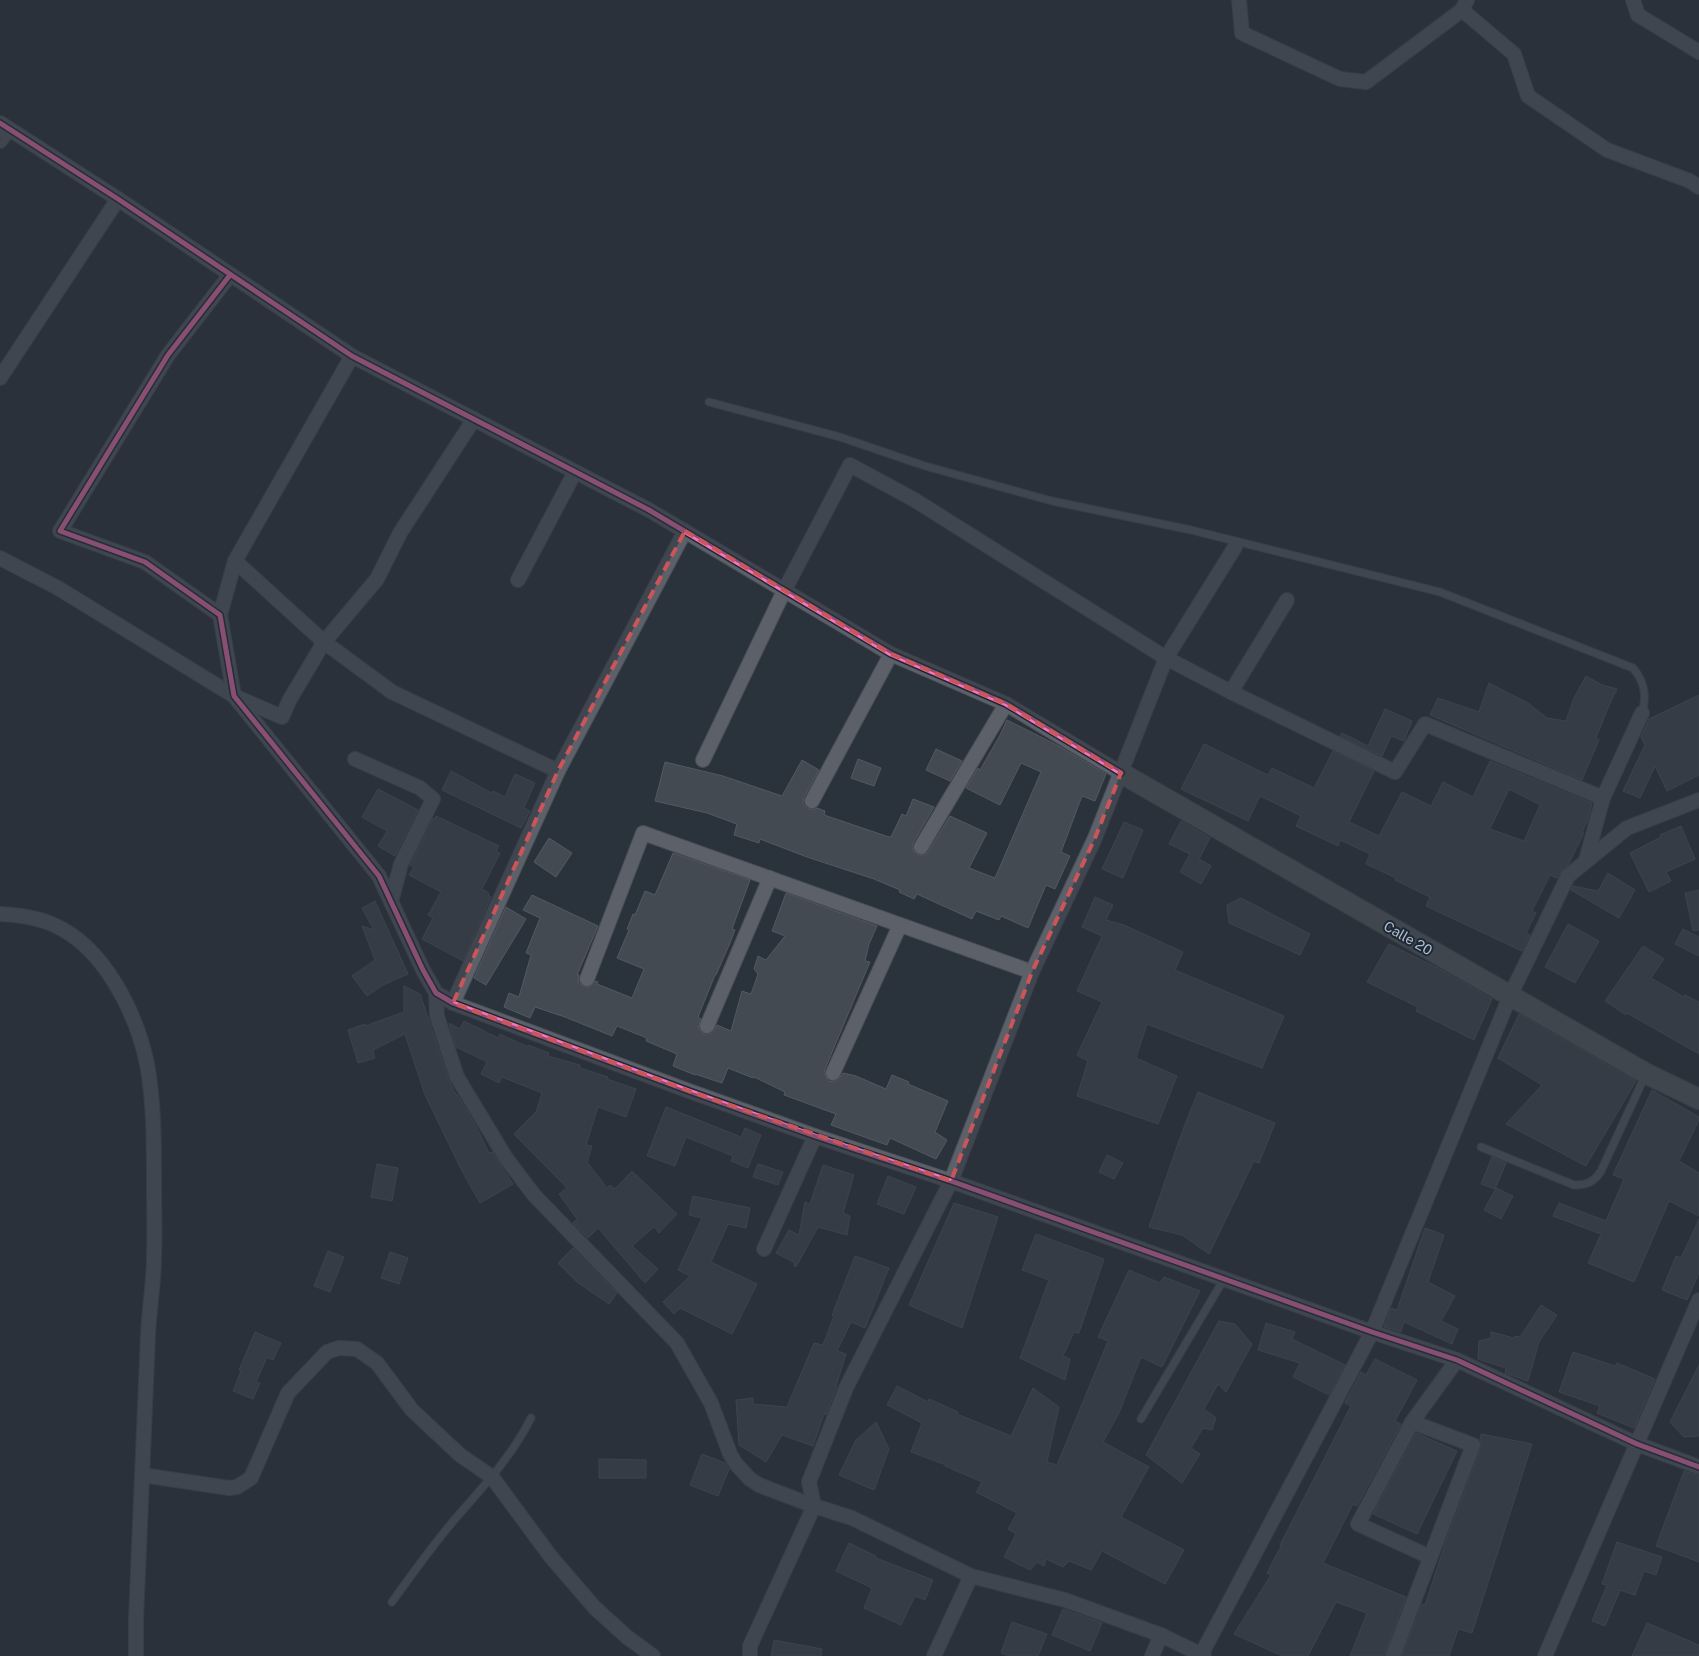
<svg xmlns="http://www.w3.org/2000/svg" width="1699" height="1656" viewBox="0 0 1699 1656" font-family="'Public Sans',sans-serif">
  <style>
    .building { fill: #434a52; stroke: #525963; fill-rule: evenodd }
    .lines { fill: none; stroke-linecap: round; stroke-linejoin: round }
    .service-casing { stroke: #494e55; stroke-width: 9 }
    .minor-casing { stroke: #494e55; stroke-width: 16 }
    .secondary-casing { stroke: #494e55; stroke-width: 22 }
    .service { stroke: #5b6069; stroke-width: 7 }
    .minor { stroke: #5b6069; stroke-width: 14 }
    .secondary { stroke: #595f67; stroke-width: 20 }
    .cycleway-casing { stroke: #1d2837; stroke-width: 8 }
    .cycleway { stroke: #fb73b8; stroke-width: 5 }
    .marked { fill: none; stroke: #cc5559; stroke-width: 4; stroke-dasharray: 10 6; stroke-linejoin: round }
    .labels { text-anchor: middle; stroke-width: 4; stroke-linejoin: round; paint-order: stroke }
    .street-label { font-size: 14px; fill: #b4becc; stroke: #1d2837 }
  </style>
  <rect width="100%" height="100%" fill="#2a323b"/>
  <g class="building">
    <path d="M1586 676 1602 685 1617 689 1607 710 1596 738 1599 740 1582 780 1430 715 1438 698 1479 712 1489 683 1528 703 1547 718 1566 721 1574 698Z"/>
    <path d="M1699 695V775L1667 791 1655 766 1640 798 1623 791 1645 745 1641 737 1649 719Z"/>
    <path d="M1385 709 1412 721 1404 741 1391 736 1382 756 1340 736 1342 733 1368 746Z"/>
    <path d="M1007 720 1057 745 1106 774 1095 801 1082 796 1061 852 1070 856 1055 889 1046 885 1028 928 1001 916 999 920 976 911 972 919 917 894 914 899 899 892 900 890 874 879 807 857 760 839 759 843 734 835 737 824 707 813 655 801 665 762 723 776 782 796 802 760 819 770 804 797 803 803 807 808 813 810 817 808 825 811 824 815 889 837H891L902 814 906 816 913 799 934 807 913 843 912 847 914 852 921 856 928 852 950 816 987 833 969 868 995 878 1041 772 1021 763 1000 805 966 788 978 768 980 770 1000 735Z"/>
    <path d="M1204 744 1268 775 1272 768 1314 788 1333 751 1374 771 1349 822 1379 836 1402 792 1431 806 1443 782 1473 797 1490 761 1592 803 1588 820 1582 832 1584 833 1568 865 1562 870 1557 878 1550 875 1532 911 1536 913 1526 933 1530 935 1522 951 1426 906 1430 897 1395 880 1396 878 1366 864 1370 854 1340 840 1338 846 1296 826 1301 816 1260 796 1248 821 1181 789ZM1509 789 1540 805 1524 841 1490 829Z"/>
    <path d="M936 749 962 761 950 781 926 770Z"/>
    <path d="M858 759 881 768 874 786 851 778Z"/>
    <path d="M451 771 492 793 493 791 505 797 515 774 535 783 524 808 530 811 521 828 442 790Z"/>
    <path d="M378 789 418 810 395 856 378 846 387 831 362 817Z"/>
    <path d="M436 816 499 846 496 851 500 853 482 889 489 893 488 895 491 897 463 961 422 939 433 918 428 915 441 892 409 875 414 867 410 865 433 818 435 819Z"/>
    <path d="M1181 821 1210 838 1199 859 1211 866 1201 884 1180 872 1190 854 1169 844Z"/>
    <path d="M1124 822 1143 830 1123 878 1102 869Z"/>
    <path d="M1681 826 1695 859 1666 872 1671 881 1649 892 1630 853 1661 837 1660 835Z"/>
    <path d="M549 838 572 853 556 877 534 862Z"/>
    <path d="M673 853 750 880 732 929 735 930 730 943 716 975H715L698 1017 701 1019 698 1028 704 1034 712 1033 717 1025 731 1031 742 991 751 994 758 974 754 969 758 956 766 960 785 936 772 931 786 893 877 926 869 944 865 961 870 962 825 1069 824 1074 829 1081 834 1082 838 1080 843 1073 856 1076 886 1089 892 1075 909 1082 908 1084 948 1101 935 1132 947 1140 936 1159 890 1138 887 1145 831 1125 836 1114 784 1095 785 1092 754 1077 753 1078 728 1068 722 1083 695 1074V1075L673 1066 677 1054 646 1041 647 1038 617 1026 612 1036 565 1017 535 1007 530 1018 504 1007 509 993 519 997 531 955 526 953 540 918 523 910 532 895 598 926 577 975H579L578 981 581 985 589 988 595 981 598 982 597 984 632 998 644 969 617 958 629 930 627 929 633 914 635 915 645 891 655 895Z"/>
    <path d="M1608 873 1635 890 1619 918 1571 890 1573 886 1598 891Z"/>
    <path d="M1699 890V930L1693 931 1685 893Z"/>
    <path d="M1095 897 1113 905 1106 920 1124 925 1183 952 1175 970 1284 1016 1262 1068 1147 1024 1136 1058 1177 1076 1158 1124 1077 1096 1088 1061 1077 1055 1102 1002 1077 991 1102 936 1082 927Z"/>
    <path d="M1241 898 1310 934 1300 955 1229 923 1227 905Z"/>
    <path d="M375 901 408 974 383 985 367 996 352 976 375 960 362 926 374 930 362 908Z"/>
    <path d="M506 907 526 919 486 985 474 978Z"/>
    <path d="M1568 924 1599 941 1575 983 1545 967Z"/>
    <path d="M1683 929 1699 937V956L1675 944Z"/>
    <path d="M1389 944 1438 968 1492 999 1474 1040 1416 1011 1418 1007 1367 982Z"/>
    <path d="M1643 946 1664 959 1651 978 1684 997 1685 995 1699 1002V1054L1627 1013 1626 1015 1605 1001Z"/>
    <path d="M404 986 420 994 449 1080 456 1095 457 1094 475 1124 489 1153 492 1152 513 1184 480 1203 461 1169 425 1095 405 1034 373 1050 375 1058 358 1063 348 1030 365 1024V1026L404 1012Z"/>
    <path d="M1519 1014 1636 1081 1586 1166 1506 1124 1542 1085 1498 1058Z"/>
    <path d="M464 1021 498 1038 500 1034 528 1047V1045L549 1053 548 1056 580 1065V1068L608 1077 607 1079 636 1089 626 1117 598 1107 586 1145 592 1146 587 1162 607 1188 610 1185 615 1189 632 1171 677 1214 659 1233 654 1227 632 1246 658 1269 645 1283 598 1228 588 1238 573 1223 577 1219 559 1194 567 1188 514 1134 536 1112 542 1093 502 1077 499 1083 481 1074 487 1062 456 1047 449 1023 460 1029Z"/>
    <path d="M1652 1090 1699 1117V1120L1679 1161 1699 1173V1216L1669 1201 1634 1282 1588 1263 1601 1234 1553 1216 1559 1203 1606 1221 1624 1179 1613 1175Z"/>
    <path d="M1198 1092 1275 1123 1259 1163 1254 1161 1209 1254 1182 1235 1149 1227 1182 1132Z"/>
    <path d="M666 1107 741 1137 745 1128 761 1135 748 1168 731 1161 733 1156 686 1137 675 1166 647 1156Z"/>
    <path d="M1107 1155 1123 1163 1114 1179 1099 1172Z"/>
    <path d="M1492 1157 1506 1163 1495 1189 1481 1184Z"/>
    <path d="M377 1164 398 1168 392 1201 371 1197Z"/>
    <path d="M758 1164 783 1172 778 1185 753 1177Z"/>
    <path d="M823 1165 854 1175 843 1213 850 1216 847 1235 818 1227 796 1267 794 1266 795 1263 776 1253 789 1230 799 1235 805 1202 810 1204Z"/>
    <path d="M888 1176 916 1187 904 1214 877 1204Z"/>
    <path d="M1496 1188 1513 1196 1501 1219 1484 1210Z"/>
    <path d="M693 1196 750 1208 746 1228 728 1224 711 1262 757 1284 732 1334 680 1308 674 1314 663 1302 690 1276 678 1270 702 1218 689 1215Z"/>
    <path d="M954 1203 998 1217 962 1328 909 1305Z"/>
    <path d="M1699 1219V1273L1687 1300 1662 1290 1676 1256 1681 1258Z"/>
    <path d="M1425 1228 1444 1235 1428 1282 1455 1296 1441 1321 1458 1329 1452 1344 1404 1322 1401 1332 1384 1327 1391 1308 1397 1310Z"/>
    <path d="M1036 1234 1104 1259 1079 1333 1074 1332 1063 1356 1070 1359 1065 1380 1020 1358 1049 1280 1022 1270Z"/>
    <path d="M573 1248 617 1293 609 1304 577 1282 558 1263Z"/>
    <path d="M328 1251 344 1257 330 1292 314 1286Z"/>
    <path d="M390 1252 408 1258 399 1284 381 1278Z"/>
    <path d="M855 1256 889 1268 865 1328 851 1322 837 1351 846 1354 836 1386H837L826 1415 824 1414 813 1446 782 1435 766 1462 739 1445 736 1400 753 1398V1404L787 1407 814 1343 823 1345 834 1316 832 1315Z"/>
    <path d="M1129 1270 1160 1283 1164 1277 1200 1291 1162 1367 1141 1357 1119 1413 1103 1442 1149 1467 1121 1517 1184 1550 1165 1584 1102 1551 1091 1570 1069 1561 1063 1567 1046 1559 1044 1566 1037 1562 1030 1570 1004 1557 1016 1534 1008 1529 1017 1513 976 1492 982 1482 945 1466 946 1465 911 1452 922 1423 887 1405 897 1386 928 1402 929 1399 958 1412 957 1414 1011 1436 1033 1388 1059 1407 1047 1462 1057 1465 1108 1341 1098 1337Z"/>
    <path d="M1541 1305 1557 1315 1539 1342 1528 1381 1505 1373 1506 1368 1478 1359 1479 1341 1491 1338V1332L1514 1338 1515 1336 1520 1337Z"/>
    <path d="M1219 1321 1235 1324 1252 1344 1226 1392 1218 1384 1204 1409 1216 1418 1212 1430 1203 1428 1191 1448 1200 1454 1182 1483 1146 1455Z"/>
    <path d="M1266 1323 1295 1332 1292 1339 1345 1365 1329 1395 1293 1377 1300 1363 1258 1350Z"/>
    <path d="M255 1332 281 1343 273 1360 267 1357 256 1382 260 1383 253 1399 233 1391 241 1371 239 1370Z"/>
    <path d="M1573 1352 1615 1366 1617 1363 1655 1379 1634 1428 1597 1413 1600 1406 1559 1392Z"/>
    <path d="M1375 1359 1417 1380 1395 1421 1401 1424 1357 1506 1353 1504 1323 1563 1406 1597 1384 1656H1350L1367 1613 1336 1602 1308 1656H1282L1234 1634 1271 1575 1267 1573 1281 1546 1280 1545 1351 1406 1345 1403 1361 1372 1366 1375Z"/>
    <path d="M1699 1365V1436L1684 1437 1670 1422Z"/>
    <path d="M876 1422 889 1449 874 1490 839 1475 856 1440Z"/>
    <path d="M1416 1433 1457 1451 1417 1534 1373 1514Z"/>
    <path d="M1481 1434 1532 1444 1472 1633 1458 1629 1449 1656H1402L1422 1604 1425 1605 1447 1538 1481 1448 1480 1439Z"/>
    <path d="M702 1454 725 1463 729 1469 718 1496 690 1485Z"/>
    <path d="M599 1459 646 1460V1478H599Z"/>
    <path d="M1684 1471 1699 1476V1562L1656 1546Z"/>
    <path d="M1617 1542 1662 1557 1656 1575 1644 1571 1635 1595 1620 1590 1605 1626 1592 1621 1607 1585 1602 1584Z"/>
    <path d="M849 1543 876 1556V1558L933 1580 925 1600 915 1596 901 1625 864 1608 872 1588 836 1571Z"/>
    <path d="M1063 1609 1102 1623 1090 1651 1052 1635Z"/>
    <path d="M1012 1622 1047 1634 1038 1656H1009L1001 1653Z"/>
    <path d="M1647 1623 1699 1645V1656H1632Z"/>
    <path d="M774 1640 822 1649 821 1656H771Z"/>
  </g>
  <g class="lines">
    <g class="service-casing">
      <g id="service">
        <path d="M709 402 840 437 925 466 1052 501 1191 530 1440 592 1633 668C1645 682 1647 696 1642 713"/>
        <path d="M1481 1147 1574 1185C1587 1185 1594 1182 1601 1171L1645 1076"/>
        <path d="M1141 1419 1224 1279"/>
        <path d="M392 1602C412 1574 433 1545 455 1519 483 1487 512 1456 531 1418"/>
      </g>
    </g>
    <g class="minor-casing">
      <g id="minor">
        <path d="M1239 0 1242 33 1340 79 1366 82 1462 10"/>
        <path d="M1467 0 1462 10 1514 54 1528 96 1607 150 1690 181 1699 187"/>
        <path d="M1633 0 1638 15 1699 52"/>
        <path d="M0 123 118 199 352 356 649 510 891 654 1006 704 1121 773"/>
        <path d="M0 141 9 129"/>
        <path d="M230 275 168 355 60 531 145 562 220 615 234 696 379 876 423 970 436 993 453 1003 689 1091 815 1136 951 1181 1372 1332 1457 1360 1637 1444 1699 1467"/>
        <path d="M0 378 118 199"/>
        <path d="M0 558 58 588 234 696 282 717 290 699 324 642 377 579 400 533 474 419"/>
        <path d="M235 561 324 642 392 692 558 771"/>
        <path d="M518 580 575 472"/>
        <path d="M220 615 235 561 352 356"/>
        <path d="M1231 692 1287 600"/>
        <path d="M355 759 420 788 433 799 401 864 391 902"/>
        <path d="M703 760 784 591 850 465 913 499 1166 658 1231 692 1395 772 1425 724 1603 798"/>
        <path d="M812 801 891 654"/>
        <path d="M921 847 1006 704"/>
        <path d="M1586 860 1603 798 1642 713"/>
        <path d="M0 914C18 915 37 917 54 925 104 947 136 1012 147 1064 154 1102 154 1143 154 1182 154 1207 155 1232 154 1257 154 1283 149 1309 148 1335 144 1430 140 1524 136 1619V1656"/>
        <path d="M587 979 643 833 1032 972"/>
        <path d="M436 993 437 1016 457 1077 506 1158 534 1195 677 1343 711 1403 730 1454 736 1464 750 1479 759 1485 814 1506 852 1518 971 1576 1065 1600 1161 1635 1204 1656"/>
        <path d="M453 1003 558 771 685 531"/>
        <path d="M707 1026 770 878"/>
        <path d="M833 1073 900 925"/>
        <path d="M764 1249 815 1136"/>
        <path d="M142 1475 229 1488 237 1487 251 1478 288 1393 327 1352 339 1348 357 1349 377 1363 412 1410 460 1455 492 1477 551 1557 595 1608 627 1637 653 1656"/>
        <path d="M1430 1557 1358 1524 1412 1422 1457 1360"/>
        <path d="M1201 1655 1372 1332 1510 996 1568 876 1627 828 1699 800"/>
        <path d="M750 1656V1646L814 1506 809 1482 846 1388 951 1181 1032 972 1095 838 1166 658 1235 547"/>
        <path d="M934 1656 971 1576"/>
        <path d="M1152 1656 1161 1635"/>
        <path d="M1393 1656 1473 1445 1412 1422"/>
        <path d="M1545 1656 1699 1300"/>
      </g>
    </g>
    <g class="secondary-casing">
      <path id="secondary" d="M1121 773 1647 1074 1699 1099"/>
    </g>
    <use href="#service" class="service"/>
    <use href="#minor" class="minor"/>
    <use href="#secondary" class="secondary"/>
    <g class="cycleway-casing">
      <g id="cycleway">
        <path d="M0 123 118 199 352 356 649 510 891 654 1006 704 1121 773"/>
        <path d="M230 275 168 355 60 531 145 562 220 615 234 696 379 876 423 970 436 993 453 1003 689 1091 815 1136 951 1181 1372 1332 1457 1360 1637 1444 1699 1467"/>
      </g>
    </g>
    <use href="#cycleway" class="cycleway"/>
  </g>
  <path d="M0 0H1699V1656H0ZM685 531 891 654 1006 704 1121 773 1095 838 1032 972 951 1181 689 1091 453 1003 558 771Z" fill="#2a323b" fill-opacity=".55" fill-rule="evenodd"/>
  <path class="marked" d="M685 531 891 654 1006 704 1121 773 1095 838 1032 972 951 1181 689 1091 453 1003 558 771Z"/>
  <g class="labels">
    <g class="street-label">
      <text transform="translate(1408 938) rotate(30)" y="5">Calle 20</text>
    </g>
  </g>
</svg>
